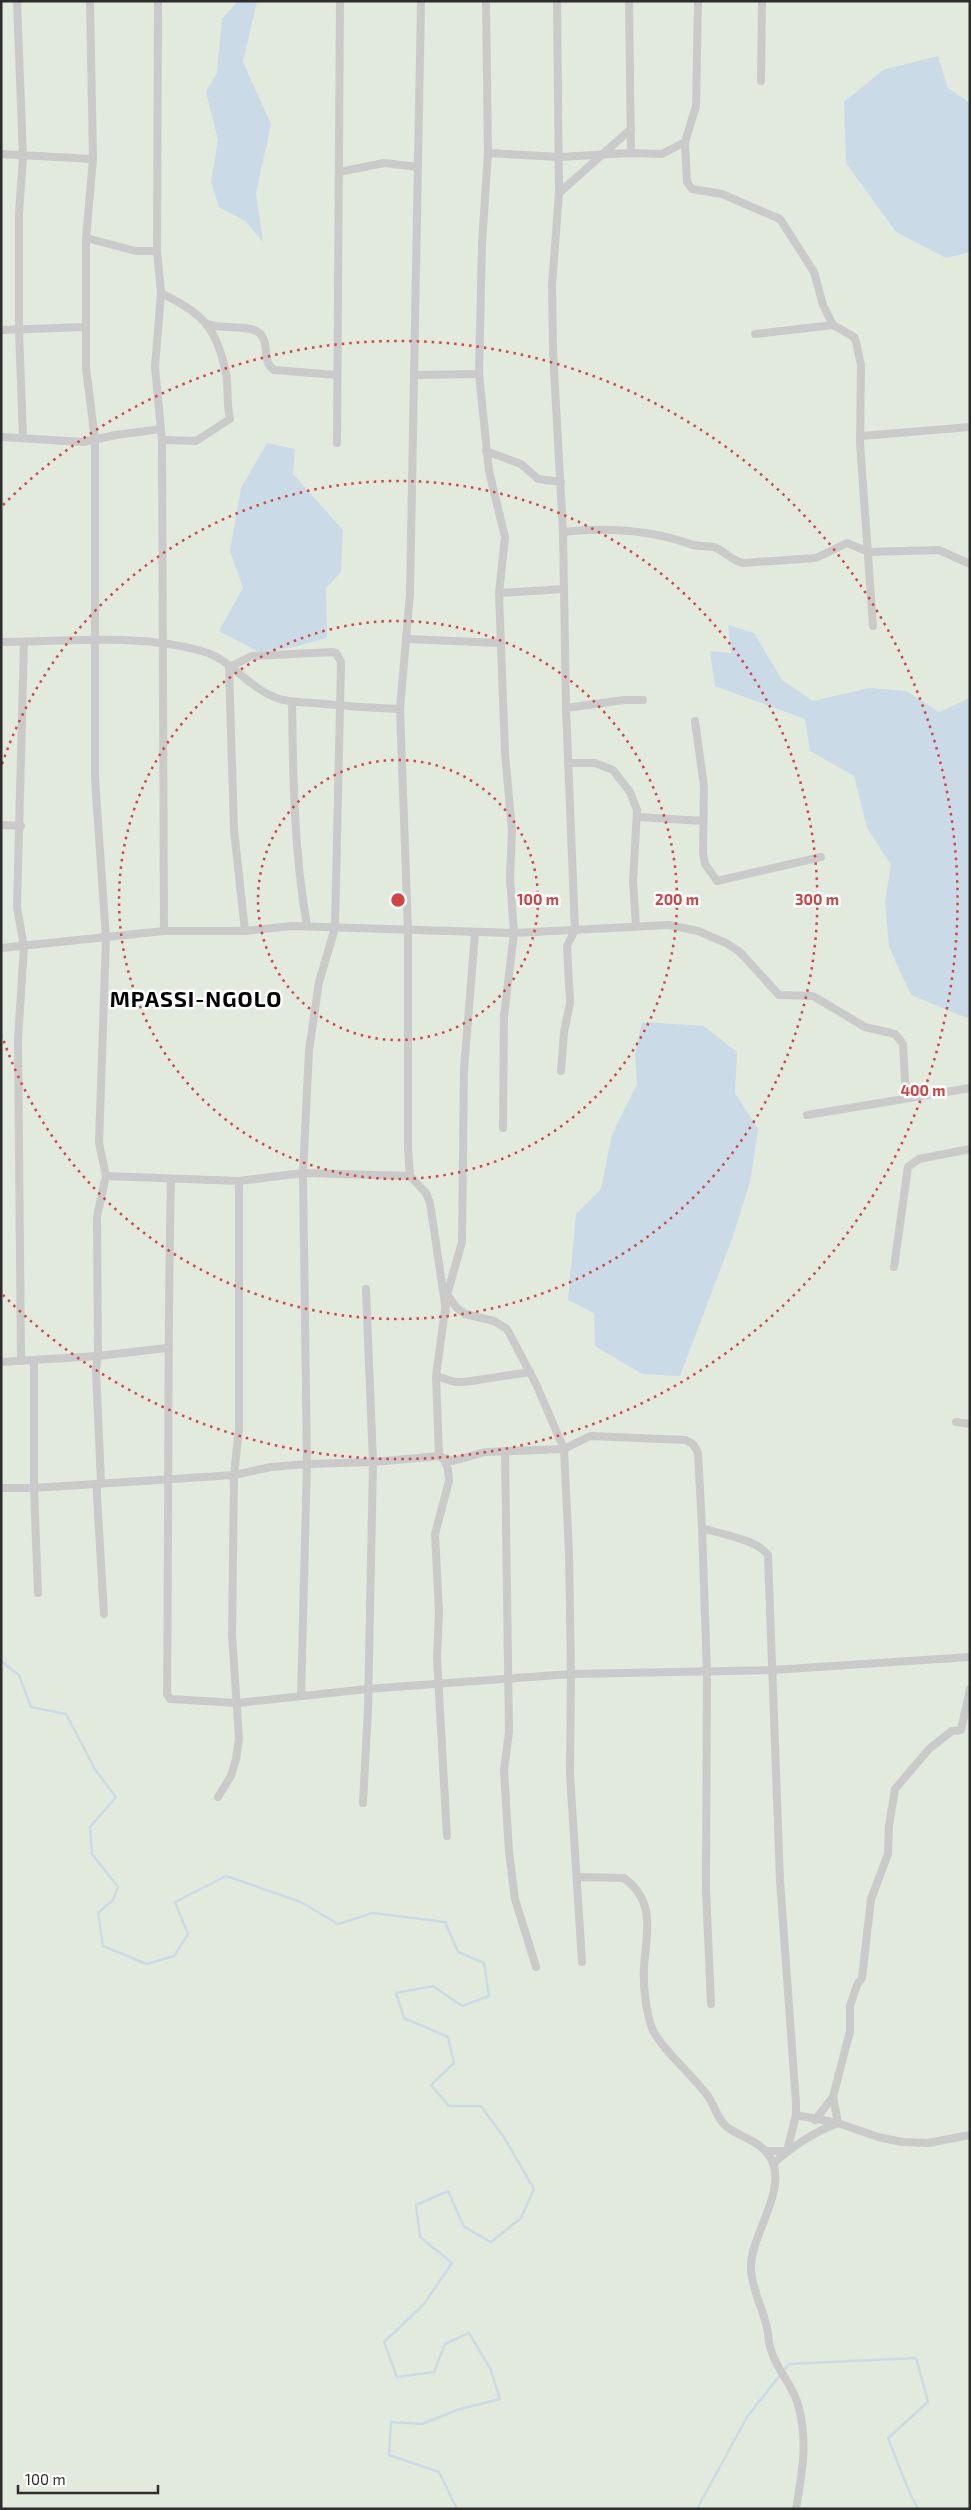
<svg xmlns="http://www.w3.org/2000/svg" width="971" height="2510" viewBox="0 0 971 2510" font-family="'Exo 2',sans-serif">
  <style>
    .green { fill: #e2e9dd }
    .water { fill: #cbdae7 }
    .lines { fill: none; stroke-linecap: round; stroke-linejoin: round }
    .stream { stroke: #cbdae7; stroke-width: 2.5 }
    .street { stroke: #cacaca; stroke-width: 8 }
    .ring { fill: none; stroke: #d04544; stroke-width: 2.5; stroke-dasharray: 2.5 5 }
    .labels { text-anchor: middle; stroke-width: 5; stroke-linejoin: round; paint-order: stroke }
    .district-label { font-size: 22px; font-weight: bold; letter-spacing: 1px; fill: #000; stroke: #fff }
    .centre { fill: #d04544; stroke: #fff; stroke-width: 2.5 }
    .ring-label { font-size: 15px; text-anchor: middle; font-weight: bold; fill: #d04544; stroke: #fff; stroke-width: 5; stroke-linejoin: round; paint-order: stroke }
  </style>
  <rect width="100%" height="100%" fill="#fff"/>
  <rect class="green" x="1" y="1" width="969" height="2508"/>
  <g class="water">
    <path d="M238 1H257L243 62 271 124 256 193 263 242 245 221 219 207 211 182 218 140 206 92 217 73 222 19Z"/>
    <path d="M938 56 948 88 970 103V252L946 258 896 232 846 163 844 102 883 70Z"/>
    <path d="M267 443 295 449 293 474 343 530 341 572 326 588 327 638 294 647 259 652 219 631 243 588 230 551 241 488Z"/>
    <path d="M728 625 754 633 782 680 813 701 869 688 906 691 939 712 970 698V1016L967 1018 911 995 889 947 885 902 891 865 867 828 854 776 810 751 805 719 715 686 710 651 731 653Z"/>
    <path d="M642 1022 704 1026 737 1052 735 1093 758 1129 750 1182 733 1236 680 1376 642 1374 595 1346 594 1313 568 1300 576 1214 601 1189 612 1134 637 1084 635 1054Z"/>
  </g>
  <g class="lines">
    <g class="stream">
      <path d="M1 1661 19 1675 31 1707 66 1714 96 1771 116 1797 90 1827 92 1854 118 1887 113 1900 98 1913 103 1946 147 1964 174 1956 188 1934 175 1902 226 1876 301 1902 338 1924 373 1913 445 1922 458 1952 484 1963 489 1996 462 2006 433 1986 396 1993 404 2018 448 2037 454 2063 431 2085 449 2106H481L505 2139 534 2189 521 2218 491 2242 464 2227 448 2191 416 2205 420 2237 452 2263 424 2304 384 2342 397 2377 434 2372 445 2344 469 2333 491 2370 500 2399 457 2410 422 2424 391 2422 389 2455 439 2472 457 2509"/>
      <path d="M697 2509 747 2417 789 2364 916 2358 928 2402 888 2438 908 2489 918 2509"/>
    </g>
    <g class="street">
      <path d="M17 1 23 157 19 213V330L23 438"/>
      <path d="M90 1 93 159 86 238V368L95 440V779L106 938 99 1143 106 1176 97 1216 98 1356 96 1369 101 1483 97 1487V1497L104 1614"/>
      <path d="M158 1 157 251 161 293 155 367 162 440 164 931"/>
      <path d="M421 1 410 593 400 709 408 930V1149L410 1176 426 1193 430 1203 446 1311"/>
      <path d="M486 1 488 153 482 243 479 374 489 471 505 537 499 593 505 753 512 831 510 878 514 933 504 1016 503 1128"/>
      <path d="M557 1 559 193 552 285 553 351 563 532 566 708 575 930 567 946 570 1003 564 1032 561 1071"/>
      <path d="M629 1 631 153"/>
      <path d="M698 1 696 106 685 142 687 182 692 189 722 194 780 219 814 272 823 305 833 325"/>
      <path d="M761 81 762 1"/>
      <path d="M488 153 559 157 631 153 662 154 685 142"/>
      <path d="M1 154 93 159"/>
      <path d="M339 172 384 163 418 167"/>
      <path d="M559 193 631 129"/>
      <path d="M86 238 136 251H157"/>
      <path d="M161 293C202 314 216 325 226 373 229 388 226 404 230 419L196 441 162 440"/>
      <path d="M208 324C223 330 245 324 258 332 271 341 261 362 274 370L337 375"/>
      <path d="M1 330 86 327"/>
      <path d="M755 334 833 325 854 337 856 342 861 365 860 443 873 626"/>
      <path d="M416 375 479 374"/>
      <path d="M862 436 970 427"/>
      <path d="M1 437 83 442 116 435 161 429"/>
      <path d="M337 443 340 1"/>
      <path d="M486 451 521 464 538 479 561 482"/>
      <path d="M563 532C608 527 652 530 693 545 701 547 709 545 716 548 726 552 732 561 743 563L816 558 847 543 869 552 939 550 970 564"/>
      <path d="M499 593 564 589"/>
      <path d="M406 639 500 643"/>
      <path d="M1 642C69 642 137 633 202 651 229 658 246 685 272 696 284 702 299 702 313 703 342 706 371 708 400 709"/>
      <path d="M229 667 252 656 332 652 336 653 341 662 335 928 319 982 309 1050 303 1173 307 1464 301 1696"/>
      <path d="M229 667 234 830 245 931"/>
      <path d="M292 702C293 777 294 852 307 926"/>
      <path d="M566 708 624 700H643"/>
      <path d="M695 721 704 787 703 853 705 864 717 881 821 857"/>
      <path d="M568 763H595L613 770 630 792 637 810 633 882 636 926"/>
      <path d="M637 817 703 821"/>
      <path d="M1 825 21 826"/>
      <path d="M1 948 164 931H245L292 926 514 933 669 925 698 931 726 943 740 952 779 995 813 996 865 1027 895 1034 903 1044 906 1098"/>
      <path d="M807 1115 970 1088"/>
      <path d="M106 1176 239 1181V1429L234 1475 232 1635 239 1739 236 1759 231 1776 218 1797"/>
      <path d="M171 1179C167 1351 169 1522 167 1694L170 1699 238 1703 367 1689 571 1674 772 1670 970 1657"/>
      <path d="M239 1181 303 1173 410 1176"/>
      <path d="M894 1267 908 1167 919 1159 970 1149"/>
      <path d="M447 1295 457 1308 465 1314 494 1321 507 1329 536 1384 564 1449 569 1553 571 1674 570 1774 582 1962"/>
      <path d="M21 1361 18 1039 24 947 17 907 24 642"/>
      <path d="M34 1361V1488L38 1593"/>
      <path d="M1 1362 98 1356 167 1348"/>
      <path d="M436 1376 455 1382H465L530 1372"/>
      <path d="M956 1422 970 1424"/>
      <path d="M505 1451 509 1732 504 1770 509 1852 515 1899 536 1967"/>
      <path d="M1 1488H34L234 1475 271 1467 307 1464 373 1462 439 1456 453 1461 485 1452 564 1449 590 1436 686 1440 693 1444 698 1453 702 1528C720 1534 758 1540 768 1555L780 1880 796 2103V2115L787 2151"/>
      <path d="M702 1528 707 1672 706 1890 711 2004"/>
      <path d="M363 1803 368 1709 373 1462 366 1289"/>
      <path d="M447 1836 437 1658 439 1612 435 1534 449 1481 448 1469 444 1460 439 1456 436 1376 447 1295 462 1242 464 1070 475 933"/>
      <path d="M577 1877 624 1878C657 1903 646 1933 644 1968 643 1986 646 2012 652 2028 657 2044 695 2078 707 2095 715 2105 716 2118 727 2127 743 2139 764 2141 773 2163 785 2195 749 2238 751 2270 752 2289 763 2309 767 2328 769 2335 768 2343 771 2350 777 2371 794 2386 799 2408 808 2445 802 2472 796 2509"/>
      <path d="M833 2097 838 2123"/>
      <path d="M796 2115 838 2123 878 2137 902 2142 928 2143 970 2135"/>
      <path d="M815 2120 833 2097 850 2031V2006L857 1985 862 1978 871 1899 888 1854 889 1826 895 1789 929 1749 952 1731 961 1730 970 1689"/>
      <path d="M766 2151H787"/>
      <path d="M773 2164C790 2148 814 2132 836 2124"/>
    </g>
  </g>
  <g class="ring">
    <circle cx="398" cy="900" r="140"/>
    <circle cx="398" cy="900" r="279"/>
    <path d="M2 764A419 419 0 1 1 2 1036"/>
    <path d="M3 505A559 559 0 1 1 3 1295"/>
  </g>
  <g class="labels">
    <g class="district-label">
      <text x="196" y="1007">MPASSI-NGOLO</text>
    </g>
  </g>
  <circle cx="398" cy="900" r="8" class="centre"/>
  <g class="ring-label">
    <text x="538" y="905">100 m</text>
    <text x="677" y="905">200 m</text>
    <text x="817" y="905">300 m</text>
    <text x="923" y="1096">400 m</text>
  </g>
  <rect width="971" height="2510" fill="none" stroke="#2d2d2d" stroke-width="5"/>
  <path d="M18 2485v8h140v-8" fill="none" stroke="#2d2d2d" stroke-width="2.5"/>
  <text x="25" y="2485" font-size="15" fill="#2d2d2d" stroke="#ffffff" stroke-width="4" paint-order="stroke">100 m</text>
</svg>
